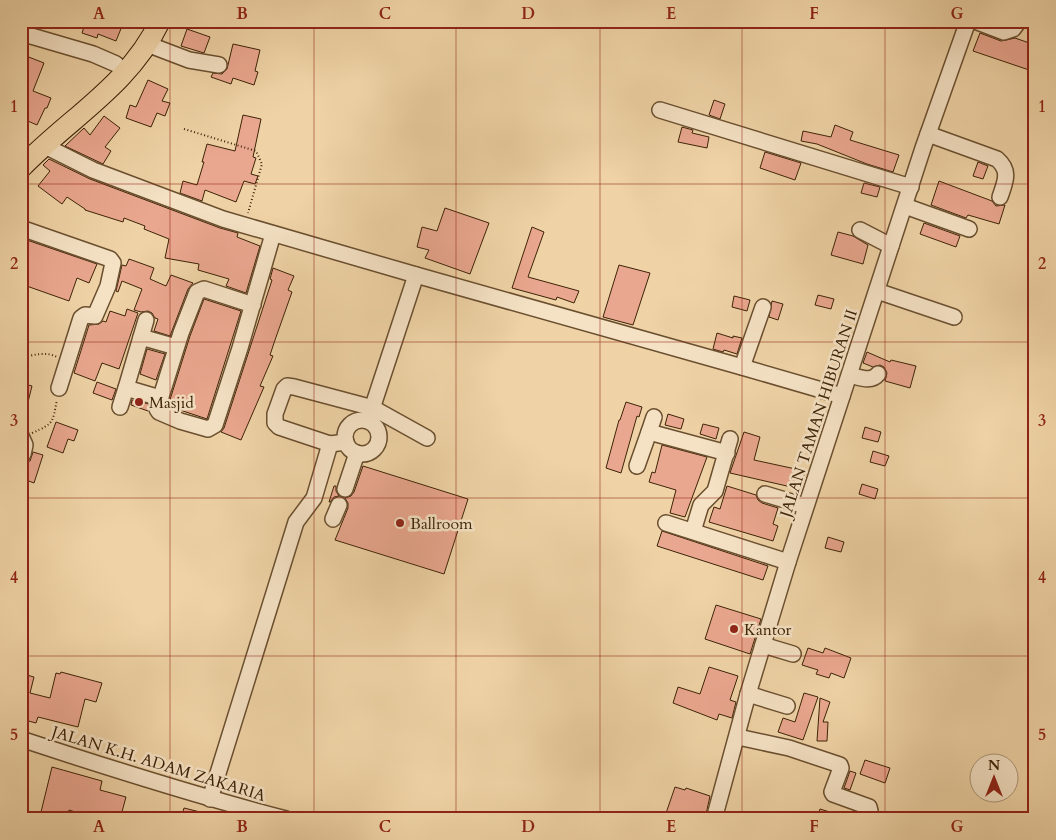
<svg xmlns="http://www.w3.org/2000/svg" width="1056" height="840" viewBox="0 0 1056 840" font-family="Cardo,serif">
  <style>
    .building { fill: #eaa78f; stroke: #3d2307 }
    .lines { fill: none; stroke-linecap: round; stroke-linejoin: round }
    .minor-casing { stroke: #6a4f2f; stroke-width: 18 }
    .major-casing { stroke: #3d2307; stroke-width: 22 }
    .path { stroke: #3d2307; stroke-width: 2; stroke-dasharray: 1 2.5; stroke-linecap: butt }
    .minor { stroke: #f5e2c5; stroke-width: 15 }
    .major { stroke: #efd3a6; stroke-width: 20 }
    .grid { fill: none; stroke: #8f2418; stroke-width: 1; stroke-opacity: 0.55 }
    .poi-dot { fill: #8f2418; stroke: #f5e2c5; stroke-width: 2 }
    .labels { text-anchor: middle; stroke-width: 5; stroke-linejoin: round; paint-order: stroke }
    .poi-label { font-size: 16px; fill: #3d2307; stroke: #f5e2c5; text-anchor: start }
    .street-label { font-size: 16px; fill: #3d2307; stroke: #f5e2c5 }
    .neatline { fill: none; stroke: #8f2418; stroke-width: 2 }
    .grid-label { font-size: 16px; text-anchor: middle; font-weight: bold; fill: #8f2418 }
  </style>
  <rect width="100%" height="100%" fill="#efd3a6"/>
  <filter id="stains"><feTurbulence type="fractalNoise" baseFrequency=".004" numOctaves="4"/><feColorMatrix values="0 0 0 0 .2 0 0 0 0 .09 0 0 0 0 .02 0 0 0 .5 -.17"/></filter>
  <radialGradient id="worn" r=".72"><stop offset=".6" stop-color="#630" stop-opacity="0"/><stop offset="1" stop-color="#630" stop-opacity=".3"/></radialGradient>
  <g class="building">
    <path d="M86 21H124L116 41 98 34 97 38 82 33Z"/>
    <path d="M187 29 210 37 204 53 181 46Z"/>
    <path d="M980 33 1001 41 1015 38 1035 45V72L973 51Z"/>
    <path d="M233 44 260 50 255 71 258 72 254 85 233 78 231 84 211 77 213 73 222 74 227 69Z"/>
    <path d="M21 54 44 63 33 91 51 98 47 108H45L37 125 21 118Z"/>
    <path d="M148 80 168 89 162 101 170 103 165 116 157 113 151 127 126 118 130 105 136 107Z"/>
    <path d="M714 100 725 104 720 119 709 115Z"/>
    <path d="M243 115 261 119 253 157 256 158 251 174 258 176 255 184 244 181 236 202 205 190 202 201 180 193 183 181 197 185 204 162H202L207 144 235 151Z"/>
    <path d="M104 116 120 128 105 147 111 151 103 164 65 146 84 128 90 135Z"/>
    <path d="M835 125 853 132 850 140 899 155 893 172 867 164 817 144 801 141 803 131 831 137Z"/>
    <path d="M682 127 693 130 692 133 709 137 707 148 678 142Z"/>
    <path d="M765 152 801 163 795 180 760 168Z"/>
    <path d="M49 159 90 179 220 228 238 233 237 237 260 246 246 293 226 286 229 279 198 270 199 264 165 258 169 239 144 229 145 226 124 218 123 222 85 210V209L67 197 62 204 38 186 50 171 43 165Z"/>
    <path d="M978 162 988 166 983 179 973 176Z"/>
    <path d="M939 181 992 201 996 206 1005 205 999 224 968 215 966 218 931 205Z"/>
    <path d="M864 183 880 187 877 197 861 193Z"/>
    <path d="M445 208 489 223 470 274 425 258 429 250 417 247 422 227 437 231Z"/>
    <path d="M924 223 960 236 956 247 920 234Z"/>
    <path d="M532 227 544 232 528 277 579 291 574 303 557 297 556 300 512 288Z"/>
    <path d="M838 232 853 236 868 245 863 264 831 255Z"/>
    <path d="M21 238 97 264 89 283 77 278 69 301 21 284Z"/>
    <path d="M129 259 154 268 150 279 166 286 171 275 193 283 188 289 170 336 154 331 158 319 155 318 152 313 148 311 141 312 134 310 142 289 122 281 118 292 116 291 122 265 126 266Z"/>
    <path d="M619 265 650 273 633 325 603 317Z"/>
    <path d="M273 268 294 276 288 290 292 292 275 340 270 355 273 356 260 386 264 387 241 440 221 432 224 428 272 280 270 279Z"/>
    <path d="M818 295 834 299 831 309 815 305Z"/>
    <path d="M734 296 750 300 747 311 732 307Z"/>
    <path d="M204 299 241 311 207 419 168 406 190 336Z"/>
    <path d="M772 301 783 304 778 320 769 317Z"/>
    <path d="M127 309 138 313 119 369 102 363 95 381 74 373 89 325 99 324 103 321 106 322 110 311 125 316Z"/>
    <path d="M717 333 733 338V336L742 338 737 354 724 350 723 352 713 349Z"/>
    <path d="M147 349 165 354 156 380 140 374Z"/>
    <path d="M867 352 890 362 891 360 916 366 910 388 885 381 887 373 884 367 880 365 873 367 863 363Z"/>
    <path d="M97 382 116 389 112 400 93 393Z"/>
    <path d="M21 383 32 386 28 402 21 400Z"/>
    <path d="M132 400 149 404 148 411 131 405Z"/>
    <path d="M626 402 642 407 639 417 637 416 621 473 606 468 619 420H620Z"/>
    <path d="M668 414 684 419 681 429 665 425Z"/>
    <path d="M56 422 78 430 74 441 68 439 63 453 47 447Z"/>
    <path d="M703 424 719 428 716 439 700 434Z"/>
    <path d="M865 427 881 432 878 442 862 438Z"/>
    <path d="M744 432 760 437 754 460 805 471 800 489 730 473Z"/>
    <path d="M662 445 707 457 685 517 670 513 676 490 649 482 652 472 655 473Z"/>
    <path d="M873 451 889 456 885 466 870 462Z"/>
    <path d="M33 452 43 455 34 483 26 480 27 475 21 473V463L30 461Z"/>
    <path d="M363 466 468 499 444 574 335 540 348 508V503L345 498 351 496 354 492Z"/>
    <path d="M862 484 878 489 875 499 859 494Z"/>
    <path d="M334 486H336V491L339 496 334 497 330 502H329Z"/>
    <path d="M727 486 756 495 758 500 762 503 778 508 773 524 778 526 773 541 709 522 714 507 720 509Z"/>
    <path d="M662 531 768 566 763 580 657 546Z"/>
    <path d="M828 537 844 542 841 552 825 548Z"/>
    <path d="M716 605 761 619 750 654 705 639Z"/>
    <path d="M808 648 823 653 825 648 851 658 844 678 831 673 829 678 816 674 818 670 802 665Z"/>
    <path d="M709 667 738 676 730 700 736 702 732 718 719 714 717 720 673 703 678 687 700 694Z"/>
    <path d="M61 672 102 683 96 702 85 699 78 727 38 717 36 723 21 719V682L23 674 34 677 30 693 50 698 56 673 60 674Z"/>
    <path d="M804 693 818 697 803 740 778 732 783 718 795 722Z"/>
    <path d="M820 698 830 702 823 722H828L827 741H817Z"/>
    <path d="M865 760 890 768 885 783 860 774Z"/>
    <path d="M52 767 102 781 100 790 126 797 120 819H97L69 810 66 819 41 812Z"/>
    <path d="M850 771 856 773 850 790 844 788Z"/>
    <path d="M675 787 685 790 686 788 710 796 705 819H664Z"/>
    <path d="M184 808 216 816 215 819H181Z"/>
    <path d="M820 809 846 817V819H817Z"/>
  </g>
  <g class="lines">
    <g class="minor-casing">
      <g id="minor">
        <path d="M975 21 1004 32 1013 29 1019 21"/>
        <path d="M21 33 93 54 116 64"/>
        <path d="M147 44 189 60 219 65"/>
        <path d="M660 110 911 187"/>
        <path d="M928 134 997 159C1011 171 1005 182 1000 197"/>
        <path d="M45 146 93 170 223 219 416 275 742 367 842 396"/>
        <path d="M905 206 969 229"/>
        <path d="M21 228 110 259 113 263 108 286 95 316 85 315 81 318 59 388"/>
        <path d="M860 230 891 246"/>
        <path d="M877 291 954 317"/>
        <path d="M253 305 204 289 197 292 181 333 159 403 157 409 159 412 180 421 208 429 215 425 240 348 273 234"/>
        <path d="M141 337 146 320"/>
        <path d="M742 367 763 307"/>
        <path d="M850 375C859 377 871 383 878 374"/>
        <path d="M160 398 126 388 141 337 176 347"/>
        <path d="M120 407 126 388"/>
        <path d="M654 417 649 432 727 453"/>
        <circle cx="362" cy="437" r="17"/>
        <path d="M368 421 416 275"/>
        <path d="M21 436 25 445 23 454"/>
        <path d="M346 442 330 444 279 427 275 423V414L284 389 287 386 294 387 373 408 427 438"/>
        <path d="M637 466 649 432"/>
        <path d="M345 489 357 453"/>
        <path d="M765 494 805 506"/>
        <path d="M333 519 339 505"/>
        <path d="M666 523 788 562"/>
        <path d="M693 531 701 505 715 491 730 439"/>
        <path d="M763 645 793 654"/>
        <path d="M748 694 787 706"/>
        <path d="M738 737 789 748 840 765 841 768 832 792 833 794 869 807 870 811 867 819"/>
        <path d="M21 739C109 768 197 796 286 819"/>
        <path d="M210 799 296 522 314 498 330 444"/>
        <path d="M714 819 748 694 788 562 923 148 968 21"/>
      </g>
    </g>
    <g class="major-casing">
      <path id="major" d="M21 168C69 118 129 86 160 21"/>
    </g>
    <g class="path">
      <path d="M184 129 256 151 262 164 248 213"/>
      <path d="M21 358C33 355 46 351 57 357"/>
      <path d="M32 433C55 423 52 423 57 400"/>
    </g>
    <use href="#minor" class="minor"/>
    <use href="#major" class="major"/>
  </g>
  <path class="grid" d="M170 21V819M314 21V819M456 21V819M600 21V819M742 21V819M885 21V819M21 184H1035M21 342H1035M21 498H1035M21 656H1035"/>
  <g class="poi-dot">
    <circle cx="139" cy="402" r="5"/>
    <circle cx="400" cy="523" r="5"/>
    <circle cx="734" cy="629" r="5"/>
  </g>
  <g class="labels">
    <g class="poi-label">
      <text x="149" y="408">Masjid</text>
      <text x="410" y="529">Ballroom</text>
      <text x="744" y="635">Kantor</text>
    </g>
    <g class="street-label">
      <text transform="translate(818 413) rotate(-72)" y="6">JALAN TAMAN HIBURAN II</text>
      <text transform="translate(159 763) rotate(17)" y="6">JALAN K.H. ADAM ZAKARIA</text>
    </g>
  </g>
  <rect width="1056" height="840" fill="none" stroke="#efd3a6" stroke-width="55"/>
  <g transform="translate(994 778)"><circle r="24" fill="#f5e2c5" stroke="#ab9679"/>
  <path d="M0-4L9 19L0 12L-9 19Z" fill="#8f2418"/>
  <text y="-8" font-size="14" font-weight="bold" text-anchor="middle" fill="#3d2307">N</text>
  </g>
  <rect x="28" y="28" width="1000" height="784" class="neatline"/>
  <g class="grid-label">
    <text x="99" y="19">A</text>
    <text x="242" y="19">B</text>
    <text x="385" y="19">C</text>
    <text x="528" y="19">D</text>
    <text x="671" y="19">E</text>
    <text x="814" y="19">F</text>
    <text x="957" y="19">G</text>
    <text x="14" y="112">1</text>
    <text x="1042" y="112">1</text>
    <text x="14" y="269">2</text>
    <text x="1042" y="269">2</text>
    <text x="14" y="426">3</text>
    <text x="1042" y="426">3</text>
    <text x="14" y="583">4</text>
    <text x="1042" y="583">4</text>
    <text x="14" y="740">5</text>
    <text x="1042" y="740">5</text>
    <text x="99" y="832">A</text>
    <text x="242" y="832">B</text>
    <text x="385" y="832">C</text>
    <text x="528" y="832">D</text>
    <text x="671" y="832">E</text>
    <text x="814" y="832">F</text>
    <text x="957" y="832">G</text>
  </g>
  <rect width="100%" height="100%" filter="url(#stains)"/>
  <rect width="100%" height="100%" fill="url(#worn)"/>
</svg>
